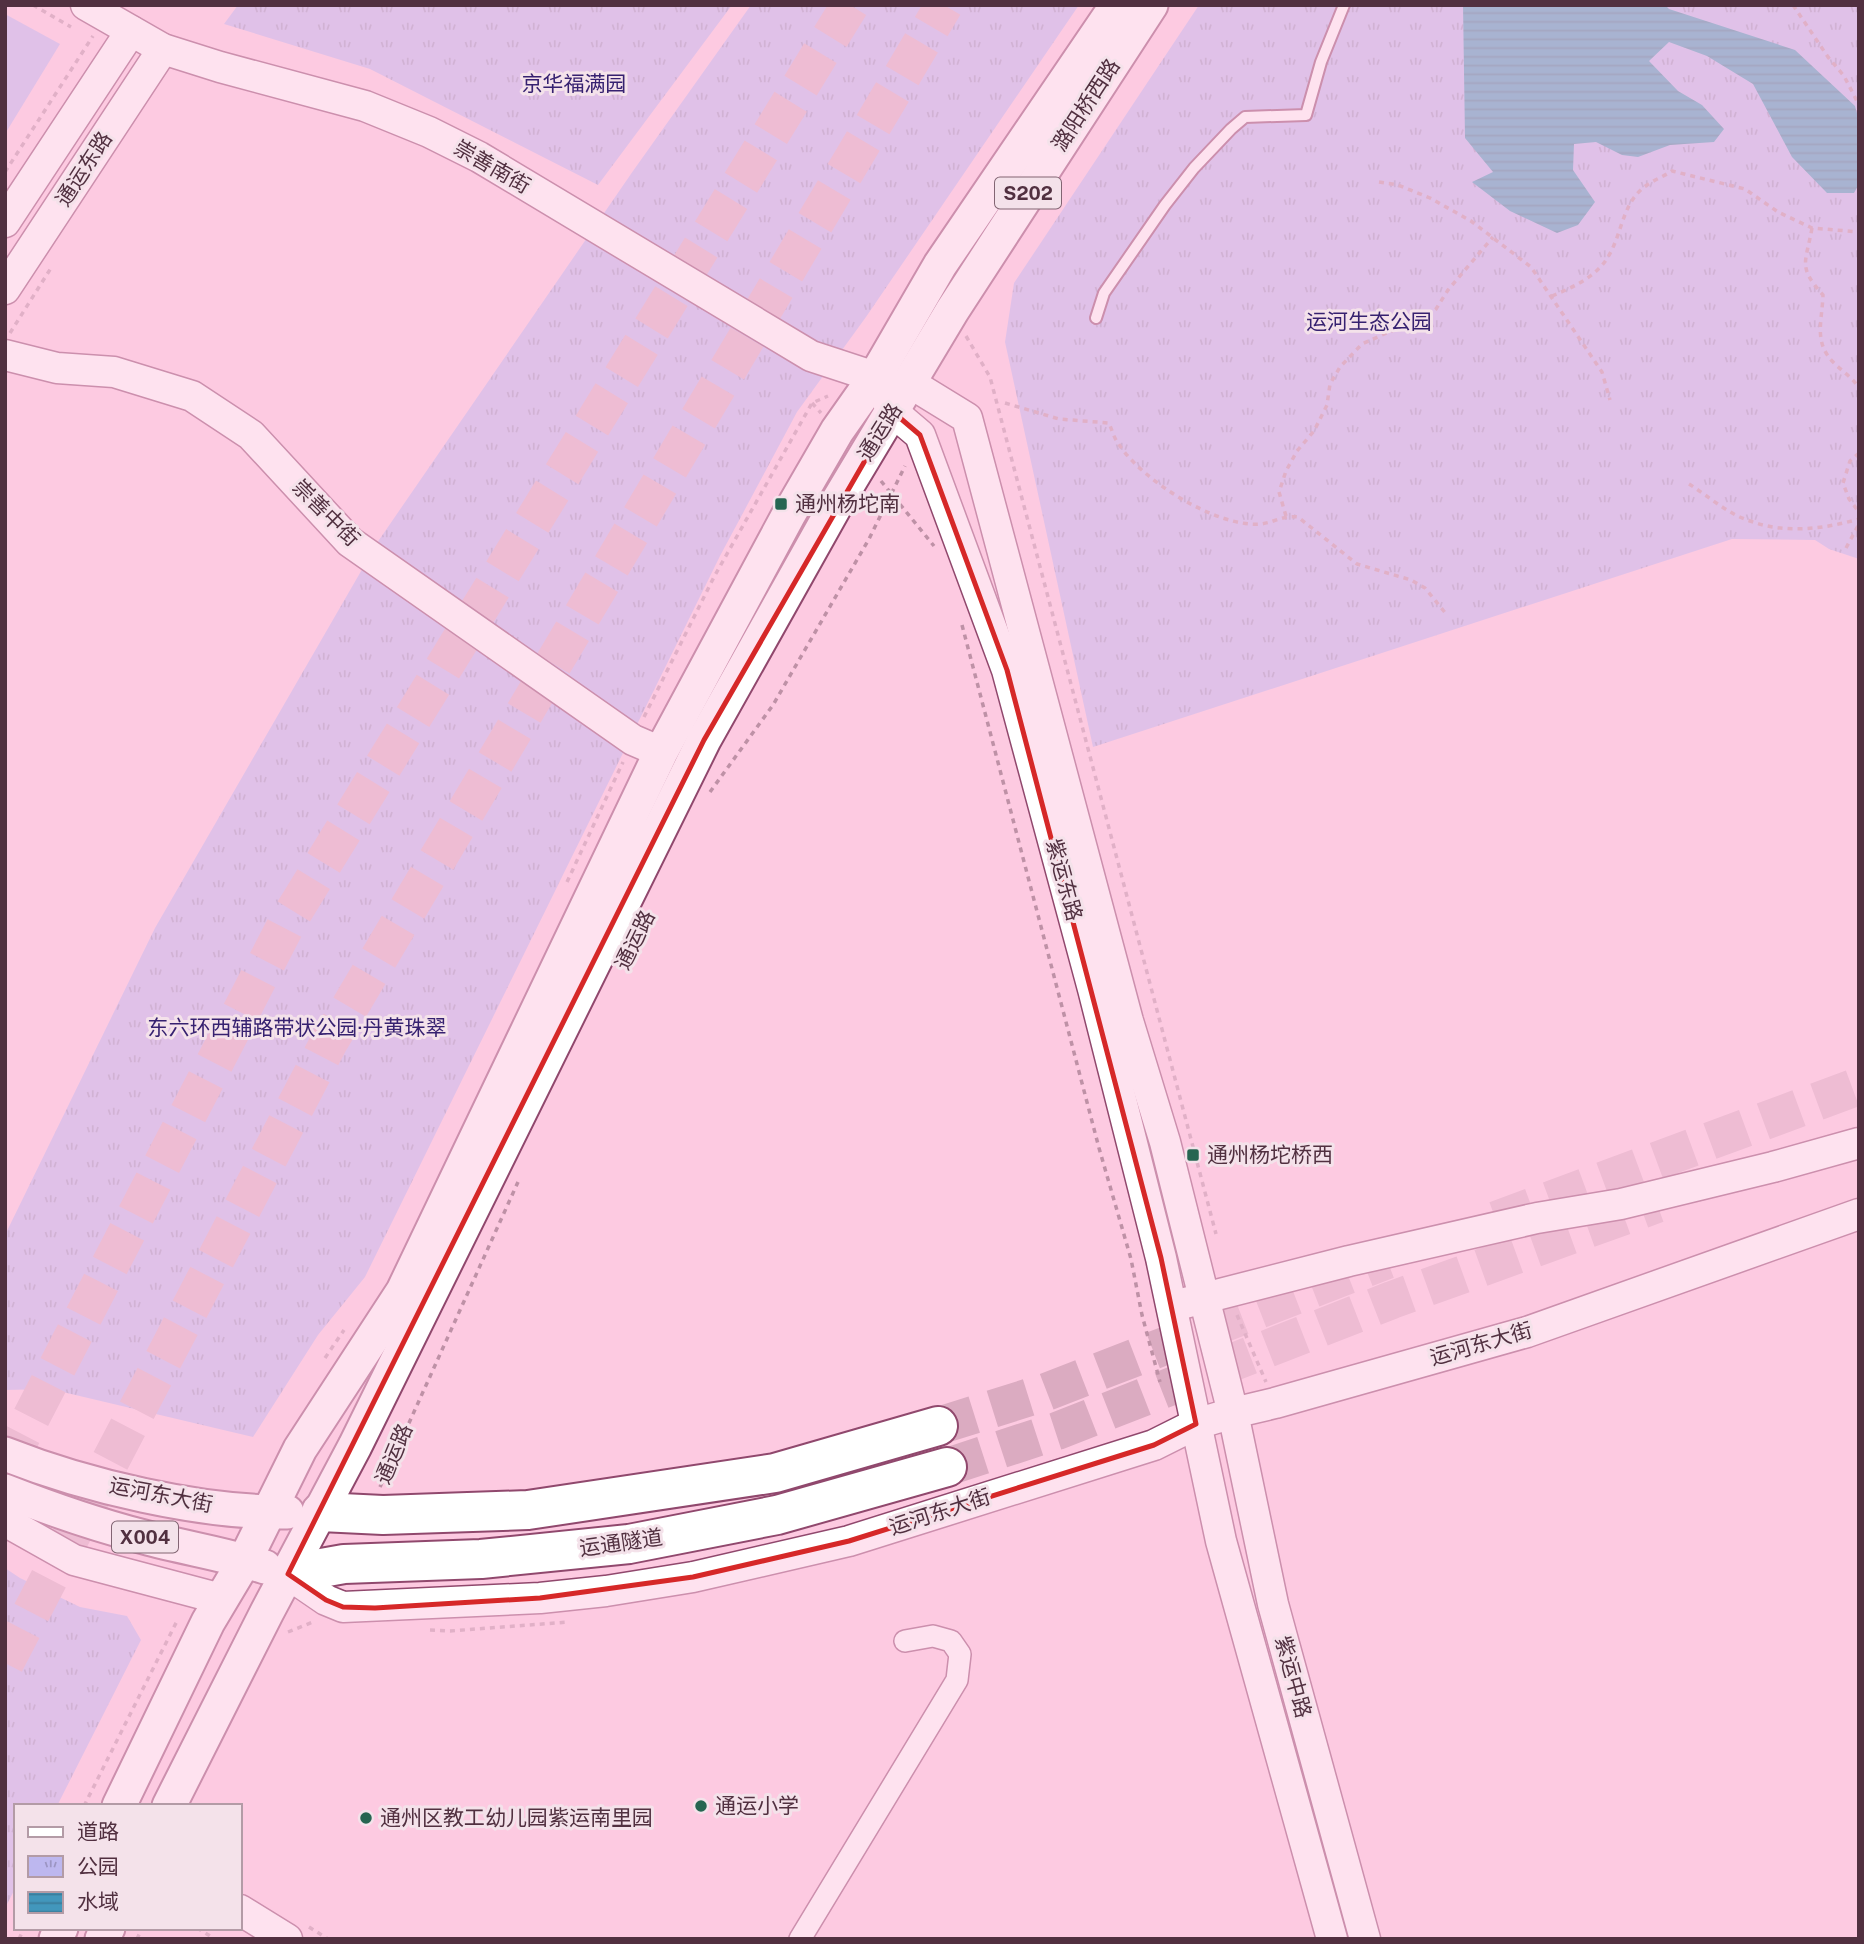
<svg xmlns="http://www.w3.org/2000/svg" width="1864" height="1944" viewBox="0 0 1864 1944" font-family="'Public Sans','Noto Sans SC',sans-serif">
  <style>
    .grass { fill: #bdb7ef }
    .park { fill: url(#park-tufts) }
    .water { fill: url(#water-rules) }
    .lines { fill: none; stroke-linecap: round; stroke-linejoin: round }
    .highway-tunnel { stroke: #dbabc1; stroke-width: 38; stroke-dasharray: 38 19; stroke-linecap: butt }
    .lane-casing { stroke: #90486d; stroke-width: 14 }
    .street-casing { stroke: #90486d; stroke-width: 24 }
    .secondary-casing { stroke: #90486d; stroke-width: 33 }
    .primary-casing { stroke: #90486d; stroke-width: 37 }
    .highway-casing { stroke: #90486d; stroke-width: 42 }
    .path { stroke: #be91a6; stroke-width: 3.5; stroke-dasharray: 5 5; stroke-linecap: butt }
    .lane { stroke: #fff; stroke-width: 10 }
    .street { stroke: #fff; stroke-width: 21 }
    .secondary { stroke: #fff; stroke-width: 30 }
    .primary { stroke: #fff; stroke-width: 33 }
    .highway { stroke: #fff; stroke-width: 38 }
    .marked { fill: none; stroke: #d62828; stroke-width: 5; stroke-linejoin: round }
    .poi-dot { fill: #266551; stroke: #f4e2ea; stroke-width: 2.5 }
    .labels { text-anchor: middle; stroke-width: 6; stroke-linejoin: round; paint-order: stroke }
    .shield { fill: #f4e2ea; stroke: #826573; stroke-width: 2 }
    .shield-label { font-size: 19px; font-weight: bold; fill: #513040 }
    .park-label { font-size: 21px; fill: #362170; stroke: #f4e2ea }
    .street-label { font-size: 21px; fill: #513040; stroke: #f4e2ea }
    .poi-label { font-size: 21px; fill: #513040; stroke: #f4e2ea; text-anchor: start }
  </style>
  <defs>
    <pattern id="park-tufts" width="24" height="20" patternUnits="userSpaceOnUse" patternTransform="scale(1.75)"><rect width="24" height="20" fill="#bdb7ef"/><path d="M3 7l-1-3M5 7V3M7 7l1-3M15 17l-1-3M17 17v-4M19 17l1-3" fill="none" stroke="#9c95c3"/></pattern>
    <pattern id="water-rules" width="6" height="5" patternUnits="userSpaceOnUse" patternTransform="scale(1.75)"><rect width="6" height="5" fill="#4297bc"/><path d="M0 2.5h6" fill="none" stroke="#3a7c9a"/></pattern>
  </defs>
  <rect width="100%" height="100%" fill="#fdcae1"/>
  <path class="grass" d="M5 14 60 44 5 134Z"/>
  <g class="park">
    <path d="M238 5H732L598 185 370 69 224 24Z"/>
    <path d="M751 5H1079L866 317 797 412 720 556 365 1277 318 1335 253 1437 50 1389 5 1390V1235L155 928 379 540 633 171Z"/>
    <path d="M1199 5H1859V559L1829 549 1815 540 1732 539 1093 747 1005 342 1014 283Z"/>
    <path d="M5 1568 20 1578 80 1607 127 1616 141 1640 57 1806H16V1887L5 1908Z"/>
  </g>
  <path class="water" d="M1463 5H1665L1669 9 1795 50 1855 106 1859 121V184L1854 193H1827L1792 157 1753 84 1707 56 1669 42 1649 61 1678 91 1702 105 1724 129 1714 142 1670 145 1638 157 1622 155 1596 142 1574 144 1573 170 1595 202 1578 225 1557 233 1510 211 1472 182 1493 172 1465 138Z"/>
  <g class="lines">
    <g class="highway-tunnel">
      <path d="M1496 1220 1859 1086"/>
      <path d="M938 1426 1046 1392 1387 1260"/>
      <path d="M947 1467 1057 1431 1392 1300 1657 1204"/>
      <path d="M5 1468 288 921 850 5"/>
      <path d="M5 1663 329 1042 944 5"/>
    </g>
    <g class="lane-casing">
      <path id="lane" d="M1096 318 1104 293 1165 205 1194 168 1231 129 1245 117 1306 115 1321 62 1344 5"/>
    </g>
    <g class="street-casing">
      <path id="street" d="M800 1939 957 1680 960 1654 951 1641 933 1636 905 1641"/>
    </g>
    <g class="secondary-casing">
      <g id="secondary">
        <path d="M86 5 163 49 220 67 365 106 429 132 479 157 811 356 875 377 893 412 920 435 1007 670 1093 989 1161 1258 1221 1541 1332 1939"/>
        <path d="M5 222 131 31"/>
        <path d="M5 289 163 49"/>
        <path d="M5 355 57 368 114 372 192 396 251 435 350 542 633 740 661 752"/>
        <path d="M910 383 967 418 1128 1021 1165 1142 1233 1413 1273 1604 1365 1939"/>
        <path d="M1185 1303 1349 1261 1537 1218 1621 1204 1773 1167 1859 1143"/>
        <path d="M5 1521 74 1560 221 1599"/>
        <path d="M288 1574 326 1600 343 1607 540 1598 606 1591 693 1577 849 1541 1154 1445 1196 1424 1233 1413 1275 1403 1527 1332 1859 1214"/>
        <path d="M240 1910 287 1939"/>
      </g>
    </g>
    <g class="primary-casing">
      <g id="primary">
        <path d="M5 1454C86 1486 200 1513 287 1512"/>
        <path d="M5 1491C51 1509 97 1525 144 1537 184 1548 225 1554 265 1567"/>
        <path d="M119 1806 208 1622 245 1560 300 1449 403 1291 661 752 789 514 837 431 875 377 940 265 1117 5"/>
        <path d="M169 1806 267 1612 355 1446 704 740 838 501 952 311 1151 5"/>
        <path d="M56 1939 61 1928"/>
        <path d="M102 1939 108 1928"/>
      </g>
    </g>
    <g class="highway-casing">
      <g id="highway">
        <path d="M321 1512 383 1515 528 1510 775 1473 938 1426"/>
        <path d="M288 1574 344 1564 481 1559 629 1544 777 1515 947 1467"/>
      </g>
    </g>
    <g class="path">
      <path d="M33 5 71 27"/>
      <path d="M1793 5 1828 57 1844 76 1859 105"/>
      <path d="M5 172 93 36"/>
      <path d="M1379 182 1398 185 1430 198 1471 221 1531 267 1602 372 1610 400"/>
      <path d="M1812 228C1806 263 1797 266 1823 295 1822 323 1813 343 1835 364 1843 372 1853 378 1859 388"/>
      <path d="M1552 296C1571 288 1594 278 1606 260 1622 237 1621 206 1643 188 1651 181 1663 177 1672 171L1745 189 1778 212 1812 228 1859 232"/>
      <path d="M10 333 51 268"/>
      <path d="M966 336 990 377 1216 1234"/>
      <path d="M812 403 821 413"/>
      <path d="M1005 403 1059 419 1109 423C1112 430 1114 438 1118 443 1141 480 1217 528 1261 524 1275 522 1284 515 1298 517L1357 564 1411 580 1425 588 1447 615"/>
      <path d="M1859 453 1850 461 1843 483 1849 499 1859 512"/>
      <path d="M881 481 934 546"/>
      <path d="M1689 484C1708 496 1728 514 1750 521 1785 534 1824 529 1859 519"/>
      <path d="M1286 516 1279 492 1286 471 1297 451 1314 431 1327 405 1330 384 1340 367 1362 344 1391 331 1415 325 1436 309 1448 290 1493 237"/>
      <path d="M1846 548 1859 524"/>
      <path d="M962 625 1099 1148 1131 1259 1142 1315 1160 1382"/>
      <path d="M644 717 714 577 812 403 828 396"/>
      <path d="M710 792 773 705 869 539 905 466"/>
      <path d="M567 882 623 762"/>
      <path d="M1237 1315 1266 1382"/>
      <path d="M325 1358 344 1330"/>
      <path d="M380 1487 518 1182"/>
      <path d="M430 1630 450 1631 569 1622"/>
      <path d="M288 1632 313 1622"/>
      <path d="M84 1806 177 1621"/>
      <path d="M309 1927 328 1939"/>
      <path d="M197 1928 215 1939"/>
      <path d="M19 1939 24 1928"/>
      <path d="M137 1939 142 1928"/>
    </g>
    <use href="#lane" class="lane"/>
    <use href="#street" class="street"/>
    <use href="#secondary" class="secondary"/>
    <use href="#primary" class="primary"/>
    <use href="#highway" class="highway"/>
  </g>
  <path d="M0 0H1864V1944H0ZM893 412 920 435 1007 670 1161 1258 1196 1424 1154 1445 849 1541 693 1577 540 1598 375 1608 343 1607 326 1600 288 1574 704 740Z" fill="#fdcae1" fill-opacity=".55" fill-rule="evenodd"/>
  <path class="marked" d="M893 412 920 435 1007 670 1161 1258 1196 1424 1154 1445 849 1541 693 1577 540 1598 375 1608 343 1607 326 1600 288 1574 704 740Z"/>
  <g class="poi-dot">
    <rect x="774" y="497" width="14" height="14" rx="3.5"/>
    <rect x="1186" y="1148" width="14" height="14" rx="3.5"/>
    <circle cx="701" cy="1806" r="7"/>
    <circle cx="366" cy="1818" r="7"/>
  </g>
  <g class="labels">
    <g class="shield">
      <rect x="995" y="177.5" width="66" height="31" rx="5"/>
      <rect x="112" y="1521.5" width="66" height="31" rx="5"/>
    </g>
    <g class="shield-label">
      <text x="1028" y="200">S202</text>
      <text x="145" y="1544">X004</text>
    </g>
    <g class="park-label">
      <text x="574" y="91">京华福满园</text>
      <text x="1369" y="329">运河生态公园</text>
      <text x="297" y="1035">东六环西辅路带状公园·丹黄珠翠</text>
    </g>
    <g class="street-label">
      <text transform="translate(1086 105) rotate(-57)" y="7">潞阳桥西路</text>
      <text transform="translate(492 167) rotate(30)" y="7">崇善南街</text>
      <text transform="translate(84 169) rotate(-57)" y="7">通运东路</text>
      <text transform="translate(880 432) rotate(-58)" y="7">通运路</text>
      <text transform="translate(326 513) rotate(45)" y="7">崇善中街</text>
      <text transform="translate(1064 880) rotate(75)" y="7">紫运东路</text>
      <text transform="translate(635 940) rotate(-64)" y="7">通运路</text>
      <text transform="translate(1481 1344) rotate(-16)" y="7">运河东大街</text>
      <text transform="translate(394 1454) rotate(-67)" y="7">通运路</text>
      <text transform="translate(161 1495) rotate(11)" y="7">运河东大街</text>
      <text transform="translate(940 1512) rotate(-18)" y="7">运河东大街</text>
      <text transform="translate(621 1543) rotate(-8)" y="7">运通隧道</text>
      <text transform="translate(1293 1677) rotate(75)" y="7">紫运中路</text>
    </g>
    <g class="poi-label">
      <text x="795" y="511">通州杨坨南</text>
      <text x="1207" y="1162">通州杨坨桥西</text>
      <text x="715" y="1813">通运小学</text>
      <text x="380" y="1825">通州区教工幼儿园紫运南里园</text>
    </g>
  </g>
  <rect width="1864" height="1944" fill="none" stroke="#513040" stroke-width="14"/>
  <rect x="14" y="1804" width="228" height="126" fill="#f4e2ea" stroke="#b39ba6" stroke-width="2"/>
  <rect x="28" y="1827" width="35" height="10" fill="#ffffff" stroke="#b39ba6" stroke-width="2"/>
  <text x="77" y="1839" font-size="21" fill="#513040">道路</text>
  <rect x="28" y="1856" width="35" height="21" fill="url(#park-tufts)" stroke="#b39ba6" stroke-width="2"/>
  <text x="77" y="1874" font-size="21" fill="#513040">公园</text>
  <rect x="28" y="1892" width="35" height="21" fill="url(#water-rules)" stroke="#b39ba6" stroke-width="2"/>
  <text x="77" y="1909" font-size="21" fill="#513040">水域</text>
</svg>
